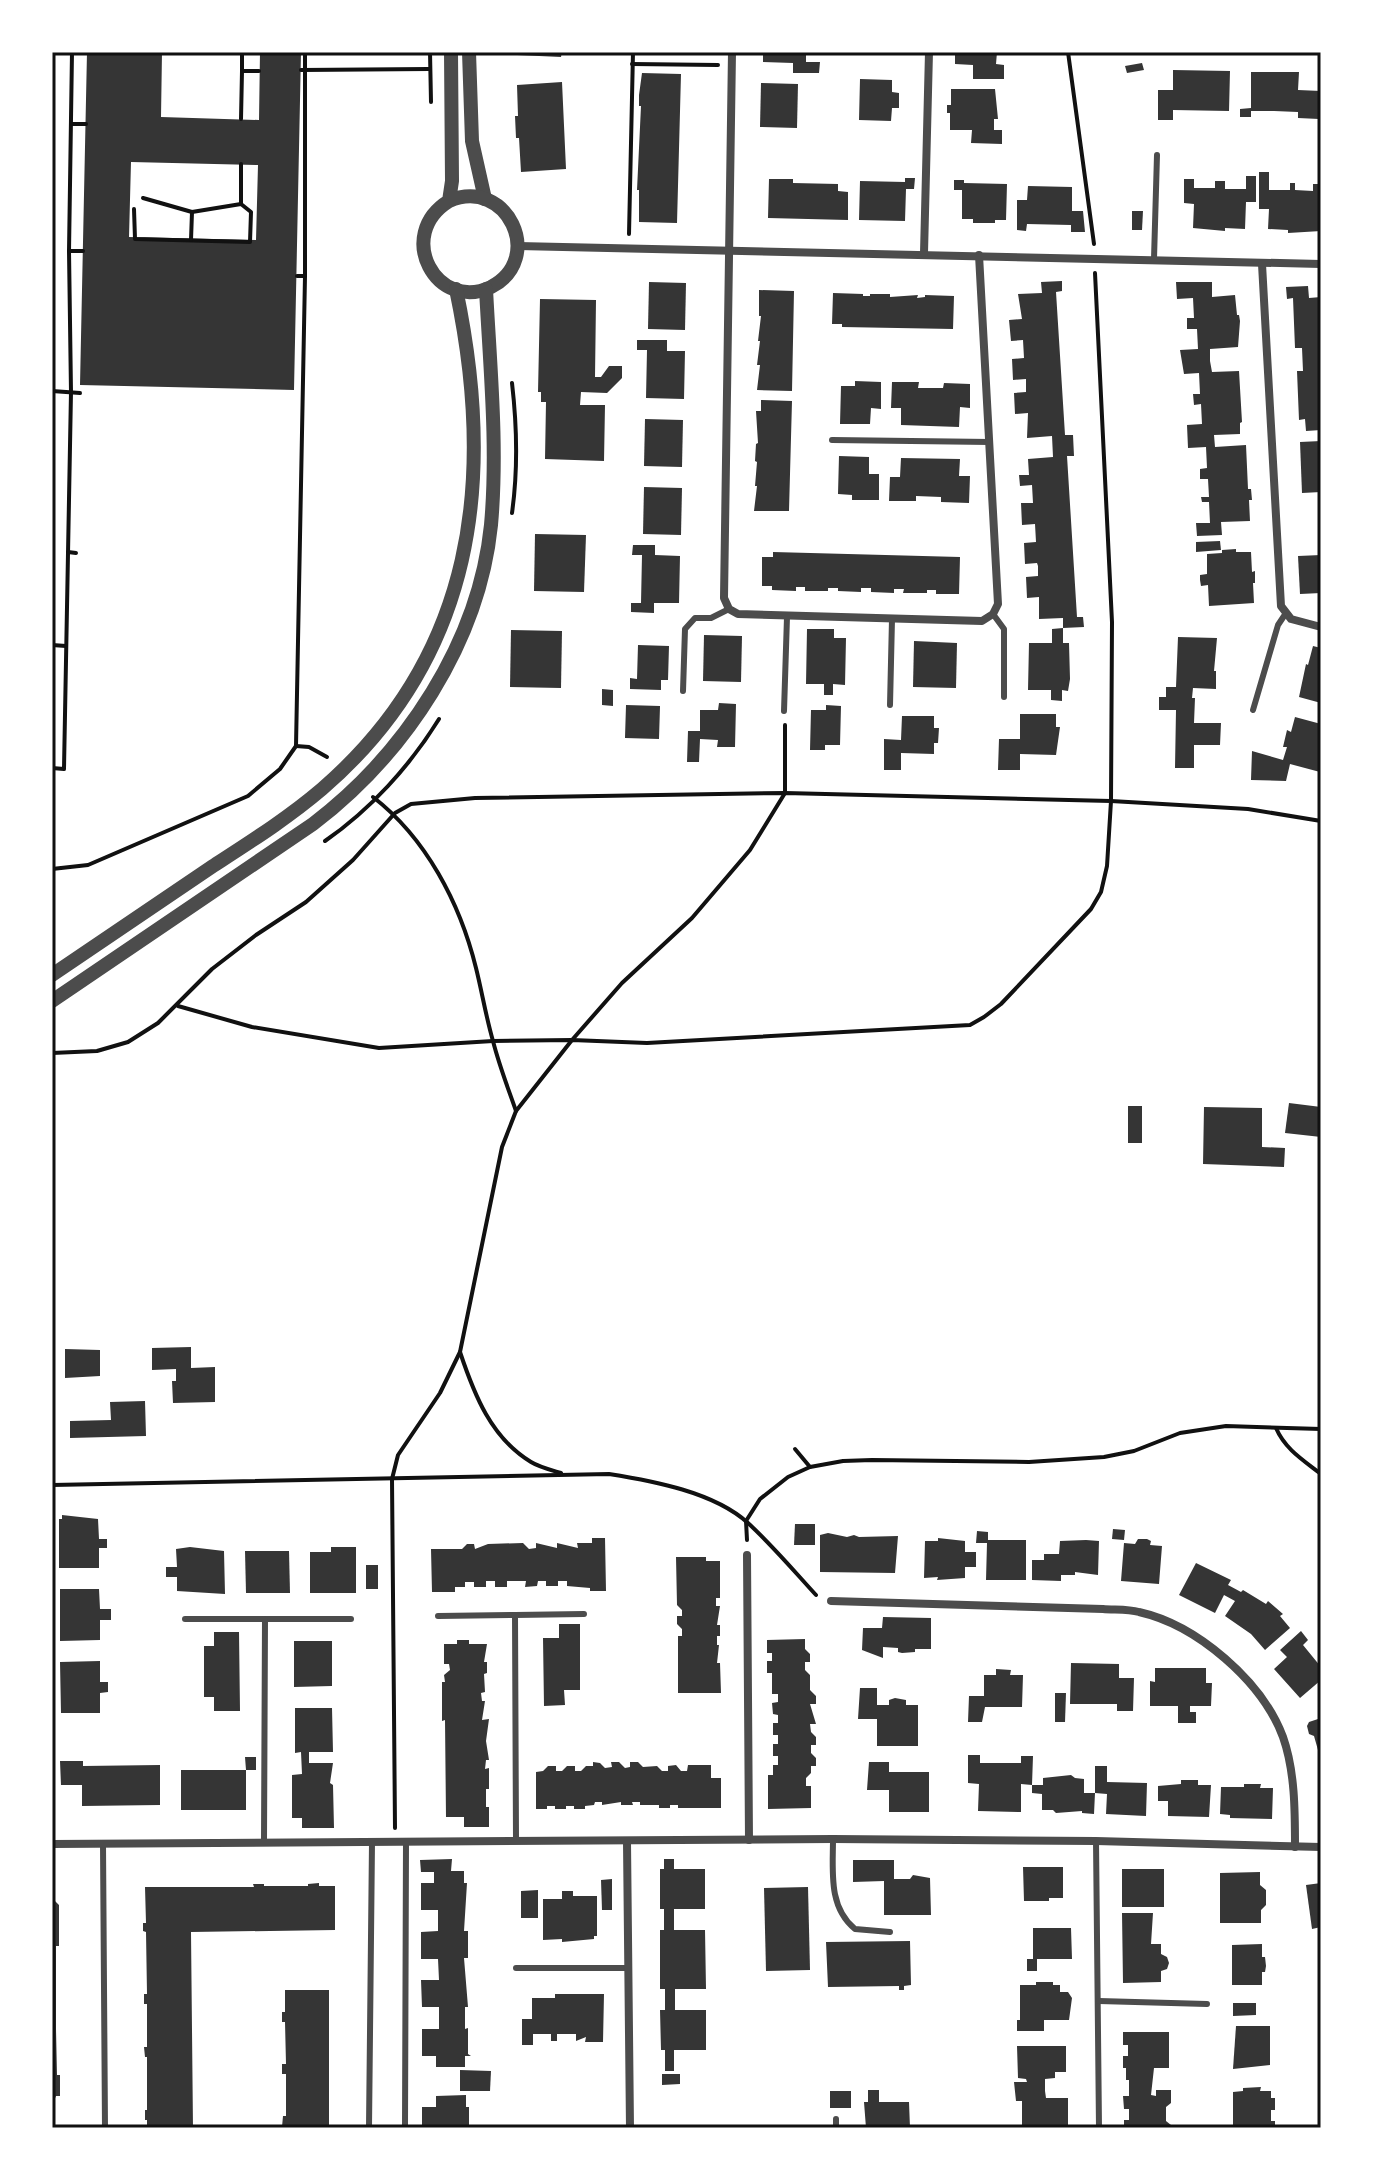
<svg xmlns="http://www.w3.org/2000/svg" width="1373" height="2180" viewBox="0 0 1373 2180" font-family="Commissioner,sans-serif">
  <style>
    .building { fill: #353535; fill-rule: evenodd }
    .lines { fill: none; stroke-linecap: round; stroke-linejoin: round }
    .path { stroke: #111; stroke-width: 4 }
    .service { stroke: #4c4c4c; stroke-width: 6 }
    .minor { stroke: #4c4c4c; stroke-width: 8 }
    .tertiary { stroke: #4c4c4c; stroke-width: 14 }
    .neatline { fill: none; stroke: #111; stroke-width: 3 }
  </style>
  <rect width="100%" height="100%" fill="#fff"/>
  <g class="building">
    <path d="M87 52H162L161 117 259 120 260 52H301L294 390 80 385ZM131 162 258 165 256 240 129 237Z"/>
    <path d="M517 52H562L561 57 517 55Z"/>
    <path d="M763 52H806V62H820L819 73H793V63L763 62Z"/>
    <path d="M955 52H997L996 64 1004 65V79H973V65L955 64Z"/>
    <path d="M1142 63 1144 70 1127 73 1125 66Z"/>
    <path d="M1173 70 1230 71 1229 111 1173 110V120H1158V90H1173Z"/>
    <path d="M1251 72H1299L1298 90 1321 91 1319 119 1298 118V112L1274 111H1251V117H1240V109L1251 108Z"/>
    <path d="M642 73 681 74 677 223 639 222V190H637L641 106H639V95Z"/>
    <path d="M860 79 892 80V92L899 93V108H892L891 121 859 120Z"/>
    <path d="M562 82 566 169 521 172 519 138H516L515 116H518L517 85Z"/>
    <path d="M761 83 798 84 797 128 760 127Z"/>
    <path d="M951 89H995L998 119H994V130H1002V144L971 143 972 130H950V113H947V105H951Z"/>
    <path d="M1259 172H1269V190H1290V183H1295V190L1313 191V184H1321V231L1288 233V230L1268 229 1269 209H1259Z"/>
    <path d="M1246 176H1256V202H1246L1245 229 1225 228V231L1193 228 1194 204 1184 203V179H1194V188H1215V181H1225V189H1246Z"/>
    <path d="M905 178H915L914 189H906L905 221 859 220 860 181 905 182Z"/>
    <path d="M769 179H793V183L838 184V191L848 192V220L768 218Z"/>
    <path d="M954 180H964V183L1007 184 1006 220H995V223H973V219H962V190H954Z"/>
    <path d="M1028 186 1072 187V211H1083L1085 232H1071V225L1027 224 1026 231 1017 230V200H1027Z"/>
    <path d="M1132 211H1143L1142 230H1132Z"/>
    <path d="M1062 281V291L1056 292 1065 435H1073L1074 456H1067L1077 617H1083L1084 627 1063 628V643H1069L1070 679 1068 691 1062 690V701L1051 700V690H1028L1029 643H1052V629L1063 628V618L1039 619V597L1027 598 1026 577 1038 576V566L1037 563 1025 564 1024 543 1036 542 1035 524 1022 525 1021 503H1033L1032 485 1020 486 1019 475H1029L1028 459 1053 457 1052 436 1027 438 1028 413 1015 414 1014 393 1026 392V379L1013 380 1012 359 1024 358 1023 340 1011 341 1009 320 1022 319 1018 294 1042 293 1041 282Z"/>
    <path d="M649 282 686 283 685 330 648 329Z"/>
    <path d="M1176 282H1212V297L1235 295 1237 315H1239L1240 321 1238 347 1210 349V361L1212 372 1239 371 1242 422 1240 423V434L1214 435 1215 447 1246 445 1248 489H1251L1252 500H1249L1250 521 1221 522 1222 535 1197 536 1196 523H1210L1209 502H1202L1201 497H1209L1208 479H1200V469L1207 468 1206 447 1188 448 1187 425 1202 424 1201 404 1194 405 1193 394H1200L1199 373 1184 374 1180 350 1198 349 1197 329H1187V318H1194L1193 298 1177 299Z"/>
    <path d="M1308 286 1309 298 1321 297V430L1306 431 1305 419 1299 420 1297 371H1303L1302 348H1295L1293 298 1287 299 1286 287Z"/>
    <path d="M759 290 794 291 792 391 757 390 760 365H757L760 341H758L761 316H759Z"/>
    <path d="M833 293 863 294V296H870V294H890V297L918 295 917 298 925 297V295L954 296 953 329 842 327V324H832Z"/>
    <path d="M540 299 596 300 595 377H601L609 366H622V378L607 393 581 392 580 405H605L604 461 545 459 546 402H541V392H538Z"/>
    <path d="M637 340H667V351H685L684 399 646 398 647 350H637Z"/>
    <path d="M855 381 881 382V409L871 408 870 424H840L841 386H855Z"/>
    <path d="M892 382H919L918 388H943L944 383 970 384V408L960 407 959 427 901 425V408H891Z"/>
    <path d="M761 400 792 401 789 511H754L757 486H755L757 462 755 461 756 444 758 443 756 411H761Z"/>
    <path d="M645 419 683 420 682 467 644 466Z"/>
    <path d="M1321 441V492L1302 493 1300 442Z"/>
    <path d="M839 456 869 457V474H879V500H852V495L838 494Z"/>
    <path d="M901 458 960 459 959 476H970L969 503 941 502V497L916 496V501H889L890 477H900Z"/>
    <path d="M644 487 682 488 681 535 643 534Z"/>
    <path d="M535 534 586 535 584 592 534 591Z"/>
    <path d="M1220 541 1221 550 1196 552V542Z"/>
    <path d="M633 545H655V555L680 556 679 603H654V613L631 612V603H641L642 555H632Z"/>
    <path d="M1236 549V552H1251L1252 572 1255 571V583H1253L1254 603 1209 606 1208 585 1201 586 1200 580V575L1207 574V554L1222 553V550Z"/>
    <path d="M773 552 960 557 959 594H936V590H927V593H903L904 589H894V593L871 592V588H861V592L838 591V588H828V591H805V587H796V591L772 590V586H762V557H773Z"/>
    <path d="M1321 555V593L1300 594 1298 556Z"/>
    <path d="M807 629H834V638H846L845 685 833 684V695H824V684H806Z"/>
    <path d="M511 630 562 631 561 688 510 687Z"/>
    <path d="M704 635 742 636 741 682 703 681Z"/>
    <path d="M1178 637 1217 638 1214 671H1216V689L1193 688 1192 698H1195L1194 723H1221L1220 745H1194V768H1175L1176 710H1159V697H1166V687H1176Z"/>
    <path d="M914 641 957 643 956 688 913 687Z"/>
    <path d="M638 645 669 646 668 680H661V690L630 689V678L637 679Z"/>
    <path d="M1313 646 1321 648V703L1299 697 1306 664 1308 665Z"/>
    <path d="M602 689 613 690V706L602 705Z"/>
    <path d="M719 703 736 704 735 747H717L718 740 700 739 699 762H687L688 731H700V710H718Z"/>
    <path d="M626 705 660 706 659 739 625 738Z"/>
    <path d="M826 705 841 706 840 745H825V750H810L811 710H826Z"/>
    <path d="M1020 714H1056V727H1060L1056 755 1020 754V770H998L999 739H1020Z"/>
    <path d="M902 716H934V728H939L938 743H934V754L901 753V770H884V739L901 740Z"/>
    <path d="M1295 717 1321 724 1320 772 1290 764 1286 781 1251 780 1252 751 1283 760 1287 747H1283L1287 730 1291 732Z"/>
    <path d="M1289 1103 1321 1107V1137L1285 1133Z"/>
    <rect x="1128" y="1106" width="14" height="37"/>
    <path d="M1204 1107 1262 1108V1147L1285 1148 1284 1167 1203 1164Z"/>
    <path d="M191 1347V1368L215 1367V1402L173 1403 172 1381H176V1369L152 1370V1348Z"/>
    <path d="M65 1349 100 1350V1376L65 1378Z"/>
    <path d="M145 1401 146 1436 70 1438V1421L111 1420 110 1402Z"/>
    <path d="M62 1515 98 1519 99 1539H107V1548H99V1568H59V1519H62Z"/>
    <path d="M795 1524H815V1545H794Z"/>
    <path d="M1113 1529 1125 1530 1124 1540 1112 1539Z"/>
    <path d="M977 1531 988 1532V1540H1026V1580H986L987 1543H976Z"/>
    <path d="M828 1533 847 1537 854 1535 859 1537 898 1536 895 1573 820 1572V1535Z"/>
    <path d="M592 1538H605L606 1591H590V1588L567 1586V1581H558V1586H546V1581H538L537 1586 525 1587 526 1581H507V1587H495V1581H486V1587H474V1582H465V1587H455V1592H432L431 1549H462L467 1544H474L475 1549 488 1544 523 1543 529 1549 536 1548V1543L557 1548V1543L578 1548 577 1543H592Z"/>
    <path d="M938 1538 965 1541V1552H976V1567H965V1578L937 1580 938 1577 924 1578 925 1541H938Z"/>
    <path d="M1138 1539H1147L1151 1541 1150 1545 1162 1546 1159 1584 1121 1581 1124 1543 1135 1544Z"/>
    <path d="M1086 1540 1099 1541 1098 1575 1075 1572V1575H1061V1581L1032 1580V1560H1044V1554H1059L1060 1541Z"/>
    <path d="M190 1547 224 1551 225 1594 177 1591V1577H166V1567H177L176 1549Z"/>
    <path d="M331 1547H356V1593H310V1552H331Z"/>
    <path d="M245 1551H289L290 1593H246Z"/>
    <path d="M676 1557H706V1561H720V1598H716V1606H720L717 1625H720V1636H717V1645H719L717 1663H720L721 1693H678V1636H682V1629L677 1624V1616H682V1610L677 1605Z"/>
    <path d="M1196 1563 1231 1580 1228 1585 1241 1592 1243 1590 1266 1604 1268 1601 1283 1614 1280 1616 1290 1628 1265 1650 1251 1634 1225 1616 1235 1601 1224 1595 1215 1613 1179 1595Z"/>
    <rect x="366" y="1565" width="12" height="24"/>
    <path d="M60 1589H99L100 1609H111V1620H100V1640L60 1641Z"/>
    <path d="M883 1617 931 1618V1649H915V1652L902 1653 898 1652V1648L883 1647V1658L862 1650 863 1628H882Z"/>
    <path d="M559 1624H580V1690H564L565 1705 544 1706 543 1638H559Z"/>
    <path d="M1301 1631 1308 1640 1303 1645 1321 1667V1680L1300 1698 1274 1669 1287 1657 1280 1650Z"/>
    <path d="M214 1632H239L240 1711H214V1697H204V1646H214Z"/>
    <path d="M805 1639V1649L810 1654V1662H805V1670L810 1675V1690L816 1696V1704H810L816 1724H810L811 1732 816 1737V1745H811V1753L816 1758V1766H811V1773L806 1778V1786H811V1808L768 1809V1775H773V1765H778V1756H773V1744H778V1735H773V1723H778V1715L773 1714 772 1703 778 1702V1694H772V1673H767V1661H772V1653H767V1640Z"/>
    <path d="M457 1640H469V1644H487L484 1662H487V1673L484 1674 485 1692 481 1693 482 1701H485L482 1720 489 1719 486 1741 489 1760H486L485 1769 489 1768V1789H486V1807H489V1827H464V1817H446L445 1720 442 1721V1682H445L444 1675 450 1670 449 1664H444V1644H457Z"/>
    <path d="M294 1641H332V1686L294 1687Z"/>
    <path d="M100 1661V1682H108V1692L100 1693V1713H61L60 1662Z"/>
    <path d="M1071 1663 1119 1664V1678H1134L1133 1711H1117V1704H1070Z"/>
    <path d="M1155 1668H1206V1683H1212L1211 1706H1190V1712H1196V1723H1178V1706H1150V1681L1155 1682Z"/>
    <path d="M996 1669 1011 1670 1010 1675H1023L1022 1707H985L982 1722H968L969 1696H984V1675H996Z"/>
    <path d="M860 1688H877V1705H889V1700L895 1698 906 1700V1705H918V1746H877V1719H858Z"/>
    <path d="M1055 1693H1066L1065 1722H1055Z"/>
    <path d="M295 1708H332L333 1752H309V1763H333L330 1783 333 1785 334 1828H302V1818H292V1775L302 1774 301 1752 295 1753Z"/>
    <path d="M1321 1718V1757H1320L1314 1736 1309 1734 1307 1726 1309 1722Z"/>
    <path d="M968 1755H980V1763H1021V1756H1033L1032 1785 1021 1784V1812L978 1811 979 1784 968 1783Z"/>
    <path d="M245 1757H256V1770H246V1810H181V1770H246Z"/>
    <path d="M60 1761H83V1766L160 1765V1805L82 1806V1785H61Z"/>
    <path d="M593 1762 600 1763 605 1768 612 1767 611 1762H619L625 1768 630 1767V1762H638L643 1767 657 1766 662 1771H668V1766L676 1765 681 1771H687L688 1765H711V1778H721V1808H678V1805H670V1808H659V1805H640V1802H632L633 1805H621V1802L602 1805V1802H595L594 1805 585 1806V1809H574V1806H566V1809H555V1806H547V1809H536V1772L543 1771 548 1766H556V1771H562L567 1766H575V1771H581L586 1766H593Z"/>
    <path d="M869 1762H889V1772H929V1812H889V1790H867Z"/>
    <path d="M1095 1766H1107V1782L1147 1783 1146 1816 1106 1814 1107 1794 1095 1793 1094 1814 1082 1813V1811L1056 1813 1053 1810H1042V1794L1032 1793V1785H1043V1778L1071 1775 1075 1778 1084 1779V1793H1095Z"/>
    <path d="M1181 1780H1198V1785H1211L1209 1817 1168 1816V1801H1158V1786L1181 1784Z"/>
    <path d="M1244 1784H1261L1260 1788H1273L1272 1819 1230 1818V1815L1220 1814 1221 1787H1244Z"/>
    <path d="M452 1859 451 1871H464V1883H467L464 1931H468V1958H464L468 2007H465V2029L468 2028V2054L471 2056H465V2067H436V2056H422V2029H439V2007H422L421 1980H439L438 1959H421V1932L438 1931V1910H421V1883H434V1872H421L420 1860Z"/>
    <path d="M664 1859H674V1869H705V1909H674V1930H705L706 1989H675V2010H706V2050H674V2071H665V2050H661L660 2010H665V1989H660V1930H664V1909H660V1869H664Z"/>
    <path d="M853 1860H894V1879H910L913 1875 930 1878 931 1915H884V1881L853 1882Z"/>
    <path d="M1023 1867H1063V1898H1049V1901H1024Z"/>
    <rect x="1122" y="1869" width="42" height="38"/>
    <path d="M1260 1872V1885L1266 1890V1905L1261 1910V1923H1220V1873Z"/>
    <path d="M612 1879V1910H602L601 1880Z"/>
    <path d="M319 1883V1886H335V1930L191 1932 193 2128H147V2120H145V2110H147V2057H145L144 2047H147V2004H144V1994H147L146 1932 143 1931V1923H146L145 1887H254L253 1884H264V1886H308V1884Z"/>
    <path d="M1321 1883V1927L1312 1929 1306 1885Z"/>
    <path d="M808 1887 810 1970 766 1971 764 1888Z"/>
    <path d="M538 1890V1918H521V1891Z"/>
    <path d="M562 1891H573V1896H597V1936H594V1939L562 1942V1939L543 1940V1899H562Z"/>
    <path d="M52 1898 59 1905V1946H56V2029L57 2075H60V2096H56L52 2105Z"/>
    <path d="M1122 1913H1153L1151 1944H1161V1954L1167 1957 1169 1963 1167 1969 1161 1971V1982L1123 1983Z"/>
    <path d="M1033 1928H1071L1072 1959H1037V1971H1027V1959H1033Z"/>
    <path d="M910 1941 911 1985 904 1986V1990H899V1986L828 1987 826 1942Z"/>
    <path d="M1262 1944V1957H1265L1266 1966 1265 1972H1262V1985H1232V1945Z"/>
    <path d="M1036 1982H1053V1985H1060V1992H1068L1072 1998 1069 2020H1044V2031H1017V2020H1020V1985H1036Z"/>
    <path d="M285 1990H329V2128L282 2127 283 2116H286V2074H282V2064H286L285 2022H282V2012H285Z"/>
    <path d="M555 1994H604L603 2042H585L586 2037 576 2041V2034H557V2041H551V2034H533V2045H522V2019H532V1998H555Z"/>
    <path d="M1233 2003H1256V2015L1233 2016Z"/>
    <path d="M1236 2026H1270V2065L1233 2069Z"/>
    <path d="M1123 2032H1169V2068H1154L1151 2095 1156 2096V2090H1171V2103L1166 2107V2121L1171 2125V2128H1124V2120H1129V2109H1124L1123 2096H1129V2080H1126V2068H1123V2056H1128V2045H1123Z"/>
    <path d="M1017 2046H1066V2072H1055V2078L1045 2079V2091L1046 2098H1068V2128H1022V2101H1016L1014 2082H1027L1026 2079 1018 2078Z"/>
    <path d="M460 2070 491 2071 490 2091H460Z"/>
    <path d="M662 2074H680V2084L662 2085Z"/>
    <path d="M1261 2087 1260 2091H1271V2098H1275V2110H1271V2121H1275V2128H1233V2092L1243 2091V2088Z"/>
    <path d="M868 2090H879V2102H909L910 2128H866L864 2102H868Z"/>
    <rect x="830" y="2091" width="21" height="17"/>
    <path d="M466 2095V2107H469V2128H422V2107H436V2096Z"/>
  </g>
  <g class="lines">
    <g class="path">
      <path d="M242 52V71H259"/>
      <path d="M430 52 431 102"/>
      <path d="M1068 52 1094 244"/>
      <path d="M632 64 718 65"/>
      <path d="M301 70 429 69"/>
      <path d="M241 119 242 71"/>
      <path d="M71 124H86"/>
      <path d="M143 198 192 212 241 204"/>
      <path d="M134 209 135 239 250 242 251 212 241 204V164"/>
      <path d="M629 234 633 52"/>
      <path d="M191 240 192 212"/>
      <path d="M69 251H83"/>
      <path d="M297 276H305"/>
      <path d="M512 383C517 426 518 470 512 513"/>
      <path d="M52 391 80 393"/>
      <path d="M68 552 76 553"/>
      <path d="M52 645 66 646"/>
      <path d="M296 746 309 747 327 757"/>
      <path d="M52 768 64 769 71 392 69 251 72 52"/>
      <path d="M373 797C426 838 460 903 476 968 482 992 486 1017 493 1041 499 1065 508 1088 516 1111L502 1147 460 1352 440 1393 398 1455 392 1479 395 1828"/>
      <path d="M325 841C370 810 410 766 439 719"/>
      <path d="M52 869 88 865 248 796 280 769 296 746 305 276V52"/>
      <path d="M178 1006 252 1027 379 1048 493 1041 572 1040 647 1043 970 1025 984 1017 1001 1004 1091 909 1101 892 1107 866 1111 801 1112 622 1095 273"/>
      <path d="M52 1053 97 1051 128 1042 158 1023 212 969 256 935 306 902 353 860 395 813 411 804 475 798 785 793 1111 801 1248 809 1321 821"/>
      <path d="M516 1111 572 1040 622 983 692 918 750 850 785 793V725"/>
      <path d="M460 1352C474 1394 491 1438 531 1462 539 1467 551 1470 561 1473"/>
      <path d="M1276 1428C1285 1449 1303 1460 1321 1474"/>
      <path d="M795 1449 810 1467"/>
      <path d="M52 1485 609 1474C653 1481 714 1492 748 1523 772 1545 794 1571 816 1595"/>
      <path d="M747 1540 746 1521 760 1499 788 1477 810 1467 843 1461 872 1460 1029 1462 1104 1457 1134 1451 1180 1433 1226 1426 1321 1429"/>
    </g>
    <g class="service">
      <path d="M1154 259 1157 155"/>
      <path d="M832 440 990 442"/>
      <path d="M993 614 1004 629V697"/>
      <path d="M683 691 685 629 695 618H711L729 609"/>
      <path d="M890 705 892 619"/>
      <path d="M1253 710 1278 625 1286 613"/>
      <path d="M784 711 787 617"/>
      <path d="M438 1616 515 1615"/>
      <path d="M185 1619H351"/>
      <path d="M833 1839C833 1871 828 1907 855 1929L890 1932"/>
      <path d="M516 1841 515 1615 584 1614"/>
      <path d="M1096 1841 1099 2128"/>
      <path d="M264 1842 265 1619"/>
      <path d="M103 1844 105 2128"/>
      <path d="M516 1968H629"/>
      <path d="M1099 2001 1207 2004"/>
      <path d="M369 2128 372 1842"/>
      <path d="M405 2128 406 1842"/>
      <path d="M836 2128V2119"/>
    </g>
    <g class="minor">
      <path d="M732 52 724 598 729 609 738 614 982 621 993 614 998 604 979 255"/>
      <path d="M518 246 1321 264"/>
      <path d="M924 253 929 52"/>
      <path d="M1262 264 1281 606 1291 619 1321 627"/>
      <path d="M747 1555 749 1840"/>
      <path d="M831 1601 1103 1609C1114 1610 1128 1609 1139 1612 1197 1625 1262 1681 1283 1737 1295 1771 1295 1811 1295 1847"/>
      <path d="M627 1842 630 2128"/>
      <path d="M52 1844 833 1839 1096 1841 1321 1847"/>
    </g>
    <g class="tertiary">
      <path d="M469 52 472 141 485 199"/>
      <path d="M449 201C507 176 546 259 491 287 437 313 394 235 449 201L452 181 451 52"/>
      <path d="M52 975C106 939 159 902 213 866 250 842 288 818 322 789 476 656 496 479 456 289"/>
      <path d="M52 1001 313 824C405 754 479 643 491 525 498 447 490 367 486 289"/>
    </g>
  </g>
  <rect width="1373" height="2180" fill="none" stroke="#ffffff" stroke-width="108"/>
  <rect x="54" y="54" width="1265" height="2072" class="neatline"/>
</svg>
